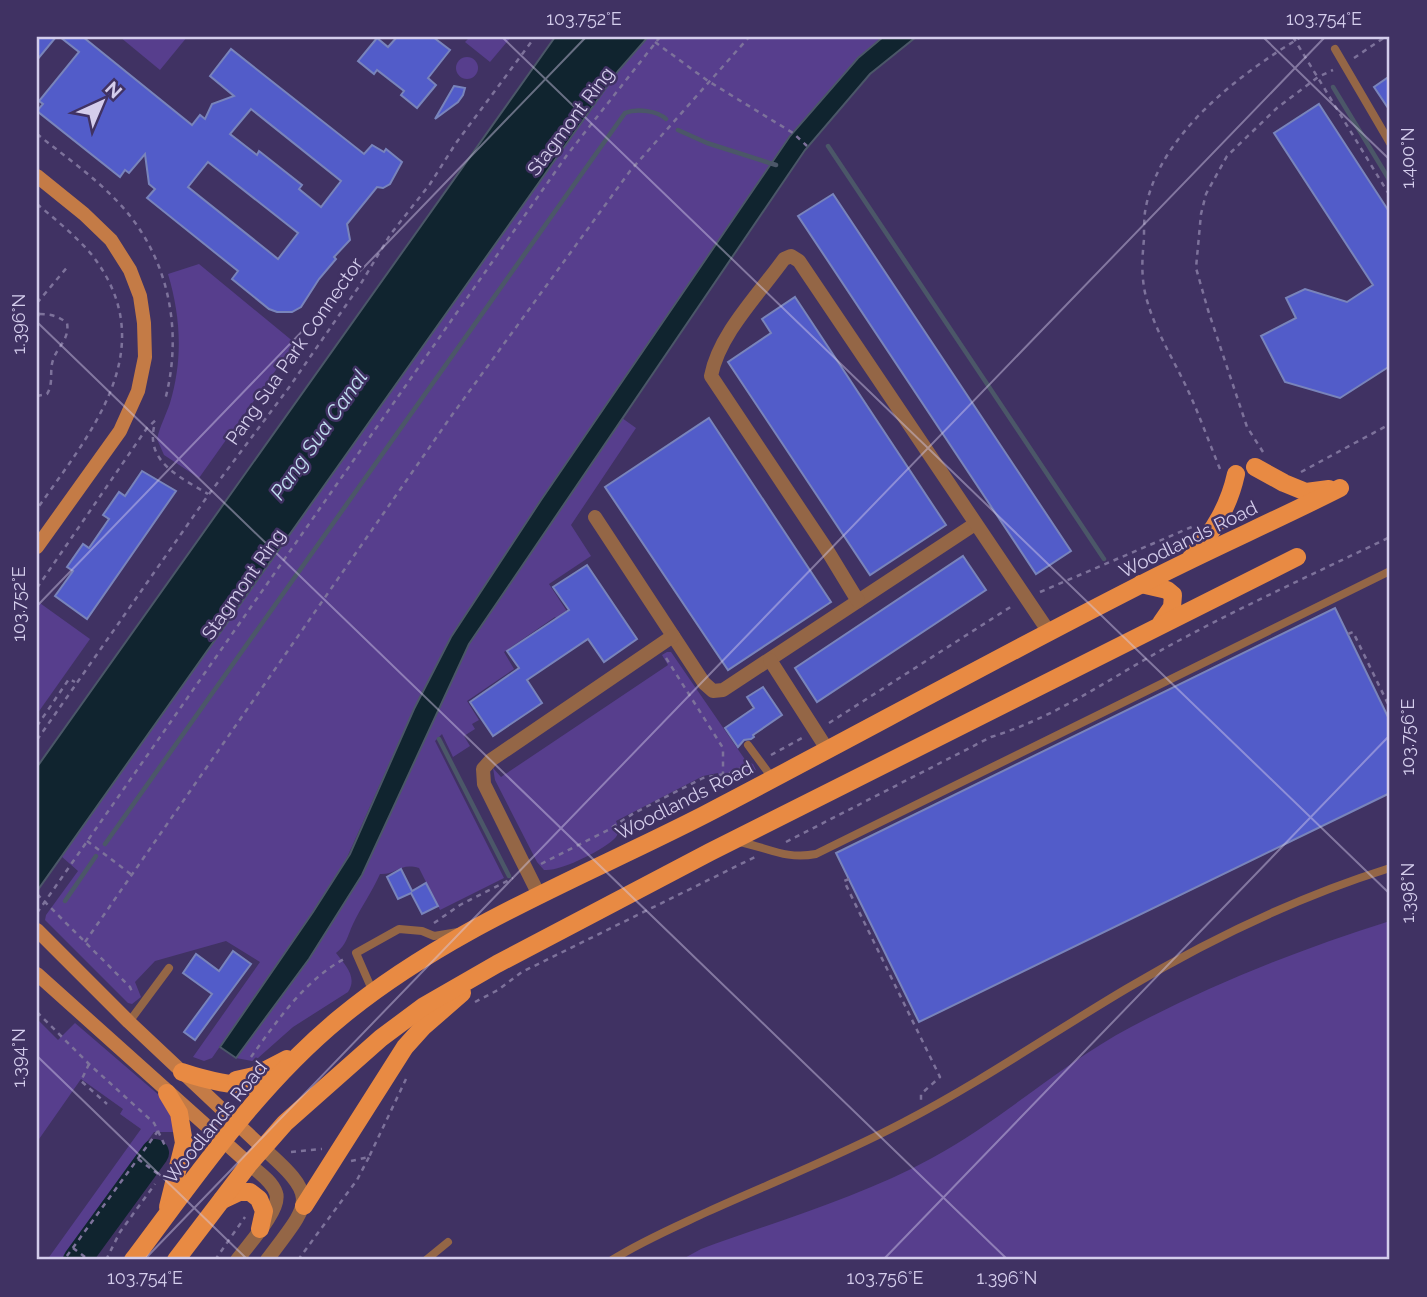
<svg xmlns="http://www.w3.org/2000/svg" width="1427" height="1297" viewBox="0 0 1427 1297" font-family="Raleway,sans-serif">
  <style>
    .green { fill: #573e8d }
    .water { fill: #10242f; stroke: #4b5768; stroke-width: 2 }
    .lines { fill: none; stroke-linecap: round; stroke-linejoin: round }
    .stream { stroke: #4b5768; stroke-width: 4.5 }
    .river { stroke: #10242f; stroke-width: 28 }
    .building { fill: #525cc9; stroke: #7984bb; stroke-width: 2; fill-rule: evenodd }
    .path { stroke: #7d729b; stroke-width: 2.5; stroke-dasharray: 5 5; stroke-linecap: butt }
    .lane { stroke: #946646; stroke-width: 8 }
    .street { stroke: #946646; stroke-width: 14 }
    .secondary { stroke: #c47b46; stroke-width: 14 }
    .primary { stroke: #e88a43; stroke-width: 18 }
    .ticks { fill: none; stroke: #d4cdec; stroke-width: 2; stroke-opacity: 0.45 }
    .labels { text-anchor: middle; stroke-width: 5; stroke-linejoin: round; paint-order: stroke }
    .street-label { font-size: 19px; fill: #d4cdec; stroke: #403263 }
    .water-label { font-size: 21px; font-style: italic; fill: #c0ddef; stroke: #403263 }
    .neatline { fill: none; stroke: #d4cdec; stroke-width: 2.5 }
    .ticks-label { font-size: 18px; text-anchor: middle; fill: #d4cdec }
  </style>
  <rect width="100%" height="100%" fill="#403263"/>
  <g class="green">
    <path d="M120 37H187L160 70Z"/>
    <path d="M470 37H511L490 62 465 42Z"/>
    <path d="M648 37H883L858 58 790 136 541 500 451 637 414 709 344 864 313 912 212 1058 204 1061 193 1057 260 962 226 941 155 961 135 982 141 997 132 1004 128 1003 45 920 46 915 78 871 61 856 618 71Z"/>
    <circle cx="467" cy="68" r="11"/>
    <path d="M199 264 295 343 199 478 164 455 157 439C160 426 166 415 170 403 183 359 181 318 168 274Z"/>
    <path d="M622 418 636 428 571 525 591 556 549 584 574 622 564 628 555 617 504 652 514 669 467 701 479 720 472 724 475 729 464 736 470 746 453 757 442 734 435 741 504 878 440 910 419 868C400 862 396 875 380 874 372 892 361 907 353 924 347 937 347 944 336 953 345 965 358 977 348 992L293 1027 258 1058 252 1061 236 1058 309 959 362 875 469 644Z"/>
    <path d="M37 601 90 639 37 714Z"/>
    <path d="M667 652H671L746 761 753 764 756 770 719 783 718 773 703 776 616 821C618 826 620 832 616 837 606 849 560 872 544 870L537 862 495 780 493 768 501 777 668 665 662 655Z"/>
    <path d="M1390 921V1260H681L701 1249C777 1221 861 1197 932 1158 1002 1120 1061 1064 1131 1027 1214 983 1301 949 1390 921Z"/>
    <path d="M37 1019 58 1040 75 1023 160 1096 168 1105 177 1132H154L145 1144 150 1148 68 1260H47L141 1129 120 1114 123 1109 81 1079 37 1142Z"/>
  </g>
  <g class="water">
    <path d="M555 37H648L618 71 37 891V767Z"/>
    <path d="M883 37H916L870 74 805 150 469 644 362 875 309 959 236 1058 220 1047 313 912 350 854 414 709 451 637 541 500 790 136 858 58Z"/>
  </g>
  <g class="lines">
    <g class="stream">
      <path d="M1333 87 1390 181"/>
      <path d="M678 130 707 143 776 165"/>
      <path d="M828 146 1104 559"/>
      <path d="M439 739 509 876"/>
      <path d="M105 844 625 113C637 108 658 111 666 119"/>
      <path d="M65 901 96 856"/>
    </g>
    <path class="river" d="M77 1260 155 1153"/>
  </g>
  <g class="building">
    <path d="M37 37H56L37 60Z"/>
    <path d="M60 37H83L192 125 200 115 205 119 212 104 234 96 210 76 231 49 364 154 372 145 384 152 386 149 402 162 390 184 383 188 377 187 347 224 350 240 334 257 336 259 319 279 301 307 292 312H277L269 309 232 279 238 271 147 198 155 189 149 184 145 154 129 173 125 170 120 177 37 111 43 104 39 101 79 52ZM251 109 341 181 321 207 299 189 302 185 259 151 257 155 230 134ZM208 162 298 233 278 259 188 187Z"/>
    <path d="M397 37H433L450 50 428 78 436 85 417 108 401 95 404 91 377 70 374 74 358 61 377 38 388 47Z"/>
    <path d="M1390 76V111L1374 87Z"/>
    <path d="M454 86 465 88 463 95 458 102 435 119Z"/>
    <path d="M1319 104 1390 213V366L1340 398 1285 382 1261 336 1296 318 1286 298 1305 289 1347 302 1373 285 1274 133Z"/>
    <path d="M833 194 1071 551 1036 574 798 216Z"/>
    <path d="M795 297 946 525 870 575 728 362 771 333 762 319Z"/>
    <path d="M709 418 831 602 728 670 605 487Z"/>
    <path d="M142 471 176 491 87 619 55 596 73 571 67 567 83 544 89 548 109 519 103 515 119 492 125 496Z"/>
    <path d="M963 556 986 590 817 702 795 668Z"/>
    <path d="M587 565 637 639 604 662 588 639 527 680 542 703 493 736 470 702 519 668 507 651 569 610 553 587Z"/>
    <path d="M1335 608 1390 721V793L919 1022 836 853Z"/>
    <path d="M763 687 782 715 753 735 754 737 751 739 744 740 738 747 725 728 754 708 747 697Z"/>
    <path d="M401 869 412 891 426 883 438 906 422 914 411 893 398 899 387 877Z"/>
    <path d="M233 951 251 964 195 1040 184 1032 212 994 183 973 196 954 219 971Z"/>
  </g>
  <g class="lines">
    <g class="path">
      <path d="M1293 37 1390 196"/>
      <path d="M655 42 708 81 793 133 807 146"/>
      <path d="M1354 58 1385 37"/>
      <path d="M37 134C63 155 92 175 116 200 168 253 184 329 165 400"/>
      <path d="M37 204C56 220 76 236 92 255 164 348 91 432 37 509"/>
      <path d="M37 303 69 265"/>
      <path d="M37 312 39 314 37 319"/>
      <path d="M37 396 47 394C54 383 49 372 53 360 57 347 70 339 67 323 58 316 51 314 39 314"/>
      <path d="M154 427C146 463 182 478 208 494"/>
      <path d="M1263 452 1247 427 1208 310 1196 268 1201 214 1206 194 1227 156 1277 108 1318 77 1333 70"/>
      <path d="M1220 469C1208 440 1197 408 1183 380 1169 352 1154 327 1146 297 1141 277 1142 259 1144 239 1144 230 1144 220 1145 212 1157 135 1240 74 1301 37"/>
      <path d="M1301 472 1390 424"/>
      <path d="M37 588 147 428 158 418"/>
      <path d="M1040 592 1194 526"/>
      <path d="M1348 634 1353 632 1390 708"/>
      <path d="M666 658 723 748V774"/>
      <path d="M829 723 1012 606"/>
      <path d="M37 726 69 679 75 682"/>
      <path d="M37 740 209 494 290 386 360 285 390 235 430 184 456 143 535 37"/>
      <path d="M771 755 802 738"/>
      <path d="M87 841 132 875"/>
      <path d="M786 842 991 737C1060 716 1117 673 1180 640 1249 603 1320 571 1390 537"/>
      <path d="M541 864 608 830 634 813 703 778 730 773 749 765"/>
      <path d="M849 879 844 881 940 1077 921 1094V1100"/>
      <path d="M37 894 130 987 133 994"/>
      <path d="M37 913 567 155 660 37"/>
      <path d="M434 923 460 905 513 878"/>
      <path d="M85 942 452 415 630 171 749 37"/>
      <path d="M475 1002 498 990 522 972 755 857"/>
      <path d="M37 1012 89 1064 154 1123 158 1131 64 1260"/>
      <path d="M251 1057C277 1021 304 981 344 959"/>
      <path d="M89 1064 81 1081 107 1104"/>
      <path d="M158 1131 165 1146"/>
      <path d="M291 1152 322 1149"/>
      <path d="M138 1159 158 1174"/>
      <path d="M351 1161 369 1157 406 1079"/>
      <path d="M73 1248 89 1260"/>
      <path d="M106 1260 120 1232 155 1184"/>
      <path d="M215 1260 245 1217"/>
      <path d="M298 1260 357 1180 369 1157"/>
    </g>
    <g class="lane">
      <path d="M1335 49 1390 143"/>
      <path d="M748 745 773 779"/>
      <path d="M739 842C767 847 785 860 816 854L1390 571"/>
      <path d="M373 992 356 953 399 929 422 931 434 936 458 932"/>
      <path d="M129 1022 169 968"/>
      <path d="M426 1260 448 1242"/>
      <path d="M612 1260C642 1241 675 1227 707 1212 773 1182 840 1156 904 1122 981 1082 1052 1033 1126 989 1210 939 1297 897 1390 868"/>
    </g>
    <g class="street">
      <path d="M595 517 704 683 713 691 723 690 975 524"/>
      <path d="M858 601 827 550 711 376C719 334 759 294 784 259L791 256 799 261 1049 632"/>
      <path d="M770 660 827 749"/>
      <path d="M539 895 484 784 483 769 491 760 673 636"/>
      <path d="M263 1148C321 1199 310 1202 267 1260"/>
      <path d="M237 1260C247 1246 282 1209 276 1193 272 1181 258 1172 249 1164"/>
    </g>
    <g class="secondary">
      <path d="M37 176 84 214 111 240 130 270 140 296 144 323 145 357 138 391 120 431 37 547"/>
      <path d="M37 930 129 1022 263 1148"/>
      <path d="M37 974 249 1164"/>
    </g>
    <g class="primary">
      <path d="M1255 467 1284 483 1306 492 1329 489"/>
      <path d="M1192 556C1214 531 1229 506 1236 474"/>
      <path d="M1141 584 1167 590 1173 595 1172 607 1161 623"/>
      <path d="M182 1072C209 1081 241 1088 269 1085"/>
      <path d="M236 1080 254 1076 287 1059"/>
      <path d="M167 1093 179 1113 184 1143 168 1207"/>
      <path d="M222 1200 239 1192H250L259 1199 264 1211 260 1229"/>
      <path d="M304 1206 405 1047 423 1027 462 993"/>
      <path d="M133 1260C197 1175 258 1085 341 1017 449 928 581 878 704 815 848 740 991 661 1136 587 1203 552 1273 522 1340 488"/>
      <path d="M176 1260 249 1164 285 1123 381 1038 424 1006 497 964 710 852 1297 557"/>
    </g>
  </g>
  <path class="ticks" d="M502 37 1390 894M1263 37 1390 160M37 322 1008 1260M37 606 586 37M37 1056 248 1260M144 1260 1325 37M883 1260 1390 735"/>
  <g class="labels">
    <g class="street-label">
      <text transform="translate(570 121) rotate(-53)" y="7">Stagmont Ring</text>
      <text transform="translate(294 351) rotate(-55)" y="7">Pang Sua Park Connector</text>
      <text transform="translate(1188 539) rotate(-26)" y="7">Woodlands Road</text>
      <text transform="translate(243 584) rotate(-55)" y="7">Stagmont Ring</text>
      <text transform="translate(684 800) rotate(-27)" y="7">Woodlands Road</text>
      <text transform="translate(215 1122) rotate(-51)" y="7">Woodlands Road</text>
    </g>
    <g class="water-label">
      <text transform="translate(319 435) rotate(-55)" y="7">Pang Sua Canal</text>
    </g>
  </g>
  <rect width="1427" height="1297" fill="none" stroke="#403263" stroke-width="77"/>
  <g transform="translate(102 102) rotate(44)" stroke="#403263" stroke-width="5" paint-order="stroke">
  <path d="M0-5L12 26L0 18L-12 26Z" fill="#d4cdec"/>
  <text y="-10" font-size="19" font-weight="bold" text-anchor="middle" fill="#d4cdec">N</text>
  </g>
  <rect x="38" y="38" width="1350" height="1220" class="neatline"/>
  <g class="ticks-label">
    <text x="584" y="25">103.752°E</text>
    <text x="1324" y="25">103.754°E</text>
    <text transform="translate(1408 158) rotate(-90)" y="6">1.400°N</text>
    <text transform="translate(19 324) rotate(-90)" y="6">1.396°N</text>
    <text transform="translate(19 604) rotate(-90)" y="6">103.752°E</text>
    <text transform="translate(1408 737) rotate(-90)" y="6">103.756°E</text>
    <text transform="translate(1408 893) rotate(-90)" y="6">1.398°N</text>
    <text transform="translate(19 1058) rotate(-90)" y="6">1.394°N</text>
    <text x="145" y="1284">103.754°E</text>
    <text x="885" y="1284">103.756°E</text>
    <text x="1007" y="1284">1.396°N</text>
  </g>
</svg>
